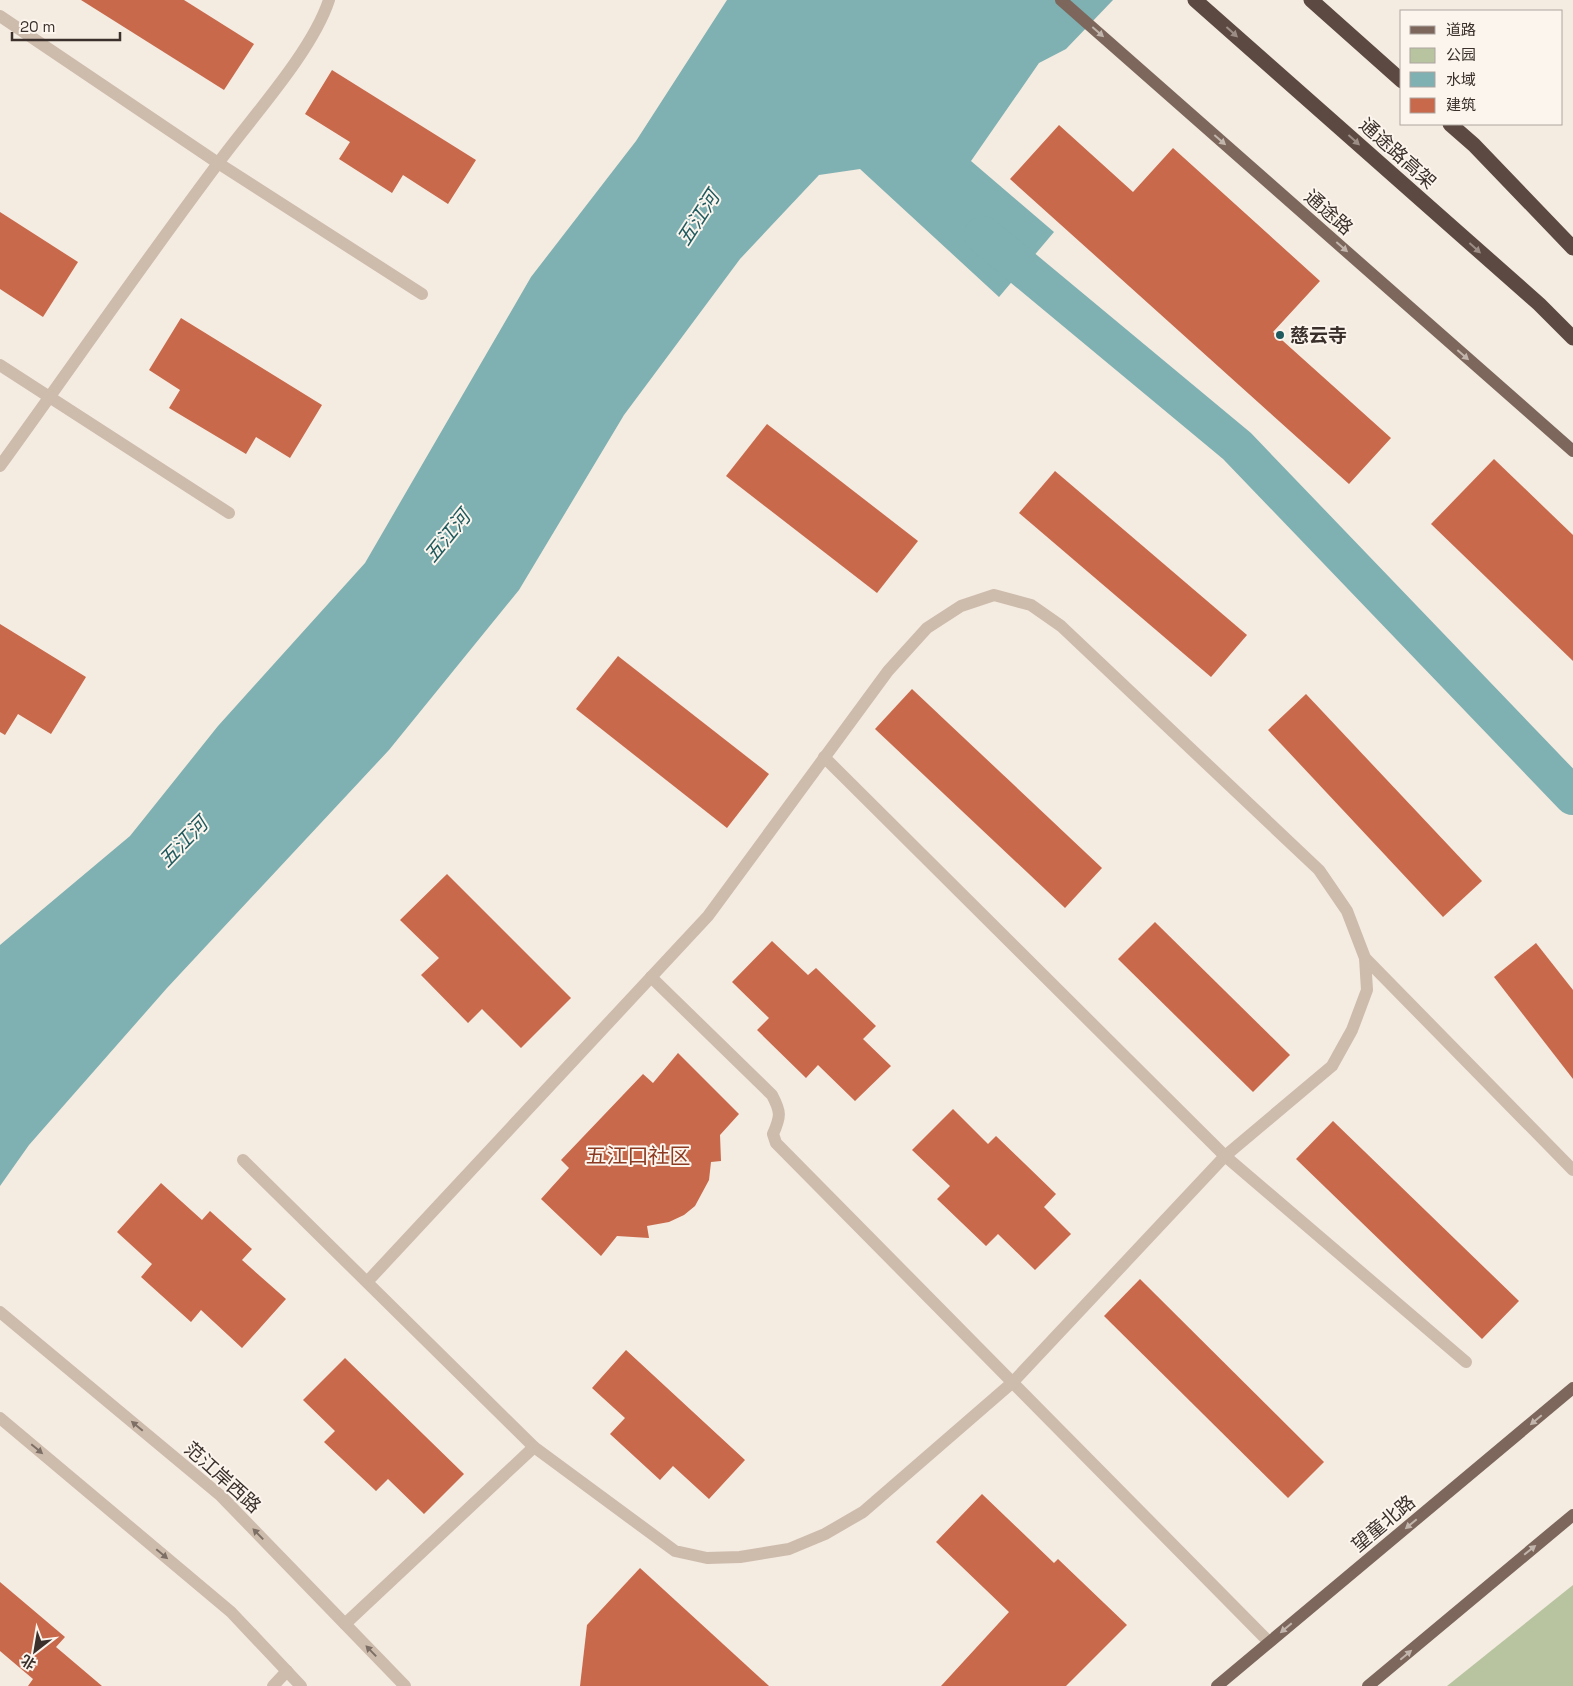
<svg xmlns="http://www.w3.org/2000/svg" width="1573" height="1686" viewBox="0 0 1573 1686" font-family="'Space Grotesk','Noto Sans SC',sans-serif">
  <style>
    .green { fill: #b8c4a0 }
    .water { fill: #7fb0b2 }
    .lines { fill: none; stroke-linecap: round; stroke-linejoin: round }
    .canal { stroke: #7fb0b2; stroke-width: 38 }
    .building { fill: #c8694b }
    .minor { stroke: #cdbbac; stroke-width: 12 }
    .major { stroke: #7d675c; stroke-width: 12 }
    .highway { stroke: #5c4a42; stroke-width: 15 }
    .highway-bridge { stroke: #5c4a42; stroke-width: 15 }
    .oneway { fill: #c2b5ac }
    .oneway2 { fill: #9c8e87 }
    .oneway3 { fill: #7d6f65 }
    .poi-dot { fill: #1f5a5e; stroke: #fbf5ee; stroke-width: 2 }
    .labels { text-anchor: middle; stroke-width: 4; stroke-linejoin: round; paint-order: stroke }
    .street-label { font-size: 19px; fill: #3b302b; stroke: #fbf5ee }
    .poi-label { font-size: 19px; font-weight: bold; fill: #3b302b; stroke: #fbf5ee; text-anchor: start }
    .water-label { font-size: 20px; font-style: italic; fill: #1f5a5e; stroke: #fbf5ee }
    .quarter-label { font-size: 21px; fill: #8c3b22; stroke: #fbf5ee }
  </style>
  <rect width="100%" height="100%" fill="#f4ebe1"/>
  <path class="green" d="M1573 1585V1686H1447Z"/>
  <path class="water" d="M727 0H1113L1066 49 1039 63 971 161 1054 232 999 297 860 169 819 175 740 259 624 415 519 590 389 750 167 988 29 1145 0 1186V945L130 836 218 726 365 563 531 277 636 141Z"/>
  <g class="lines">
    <path class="canal" d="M983 235 1237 446 1573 796"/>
  </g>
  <g class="building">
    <path d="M81 0H184L254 44 224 90Z"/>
    <path d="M332 70 476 160 448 204 403 175 392 193 339 159 350 142 305 114Z"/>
    <path d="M1059 125 1133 192 1173 148 1320 281 1273 332 1391 438 1349 484 1010 179Z"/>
    <path d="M0 212 78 262 43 317 0 289Z"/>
    <path d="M181 318 322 405 290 458 256 437 246 454 169 408 180 390 149 370Z"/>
    <path d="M767 424 918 541 877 593 726 476Z"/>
    <path d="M1494 459 1573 535V661L1431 524Z"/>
    <path d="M1055 471 1247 635 1211 677 1019 513Z"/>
    <path d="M0 624 86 677 51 734 18 714 5 735 0 732Z"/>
    <path d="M618 656 769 774 727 828 576 709Z"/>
    <path d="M912 689 1102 868 1065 908 875 729Z"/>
    <path d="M1306 694 1482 881 1443 917 1268 730Z"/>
    <path d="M447 874 571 998 521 1048 482 1009 468 1023 421 975 439 958 400 920Z"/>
    <path d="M1155 922 1290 1055 1253 1092 1118 959Z"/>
    <path d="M772 941 808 975 816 968 876 1026 863 1039 891 1066 855 1101 818 1065 806 1078 757 1030 769 1018 732 982Z"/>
    <path d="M1536 943 1573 990V1079L1494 977Z"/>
    <path d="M678 1053 739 1114 720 1135 721 1161 711 1162 709 1180 695 1206 684 1215 669 1222 647 1226 649 1238 617 1236 601 1256 541 1199 569 1168 561 1160 643 1074 653 1083Z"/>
    <path d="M953 1109 988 1144 996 1136 1056 1194 1044 1207 1071 1234 1035 1270 998 1234 986 1246 937 1199 950 1186 912 1150Z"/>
    <path d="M1333 1121 1519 1301 1482 1339 1296 1159Z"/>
    <path d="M161 1183 202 1220 210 1211 252 1249 242 1260 286 1299 242 1348 201 1310 191 1322 141 1277 152 1264 117 1232Z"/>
    <path d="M1140 1279 1324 1462 1288 1498 1104 1316Z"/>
    <path d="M626 1350 745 1460 709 1499 673 1466 660 1480 610 1434 625 1418 592 1388Z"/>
    <path d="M345 1358 464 1474 424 1514 388 1479 376 1491 324 1442 335 1431 303 1400Z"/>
    <path d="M982 1494 1054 1563 1058 1559 1127 1625 1066 1686H941L1009 1612 936 1542Z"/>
    <path d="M640 1568 769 1686H580L587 1625Z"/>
    <path d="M0 1582 65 1637 56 1647 102 1686H28L33 1679 0 1651Z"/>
  </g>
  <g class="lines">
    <g class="minor">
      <path d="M0 16 218 163 422 294"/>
      <path d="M0 365 229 513"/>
      <path d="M0 466C73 365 144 262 219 162 252 117 312 52 329 0"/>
      <path d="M824 757 1225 1156 1466 1362"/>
      <path d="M1365 958 1573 1170"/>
      <path d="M651 977 772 1095C781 1112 781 1116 773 1134L776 1143 1269 1642"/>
      <path d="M243 1160 534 1447 675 1551 707 1558 740 1557 789 1549 825 1534 863 1512 1013 1382 1225 1156 1332 1066 1352 1030 1367 990 1365 958 1347 911 1319 870 1061 626 1031 605 994 595 961 606 927 628 888 671 708 916 367 1282"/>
      <path d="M0 1312 221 1496 405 1686"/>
      <path d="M0 1418 231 1612 301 1686"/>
      <path d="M345 1624 534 1447"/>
      <path d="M273 1686 287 1671"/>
    </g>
    <g class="major">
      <path d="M1061 0 1573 451"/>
      <path d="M1217 1686 1573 1388"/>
      <path d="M1368 1686 1573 1515"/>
    </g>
    <g class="highway">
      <path d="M1195 0 1539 304 1573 338"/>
      <path d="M1311 0 1402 81"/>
    </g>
    <path class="highway-bridge" d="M1450 124 1474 145 1573 248"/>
  </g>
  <defs><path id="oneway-solid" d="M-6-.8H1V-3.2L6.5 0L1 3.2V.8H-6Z" transform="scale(1.25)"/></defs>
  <g class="oneway">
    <use href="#oneway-solid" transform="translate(1098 32) rotate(41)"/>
    <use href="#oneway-solid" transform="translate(1220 140) rotate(41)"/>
    <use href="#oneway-solid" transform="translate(1342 247) rotate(41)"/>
    <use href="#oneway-solid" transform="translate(1463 355) rotate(41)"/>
    <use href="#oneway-solid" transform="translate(1536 1420) rotate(140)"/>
    <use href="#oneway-solid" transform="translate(1411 1524) rotate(140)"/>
    <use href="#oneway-solid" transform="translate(1530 1550) rotate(-39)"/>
    <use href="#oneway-solid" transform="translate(1286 1628) rotate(140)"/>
    <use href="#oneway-solid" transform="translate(1406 1655) rotate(-40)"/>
  </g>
  <g class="oneway2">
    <use href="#oneway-solid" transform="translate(1232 32) rotate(42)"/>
    <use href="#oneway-solid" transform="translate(1354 140) rotate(42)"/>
    <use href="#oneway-solid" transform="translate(1475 248) rotate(42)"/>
  </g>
  <g class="oneway3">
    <use href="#oneway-solid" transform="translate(137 1426) rotate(-140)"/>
    <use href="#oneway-solid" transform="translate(37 1449) rotate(40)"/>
    <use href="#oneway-solid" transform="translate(258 1534) rotate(-134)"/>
    <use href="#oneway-solid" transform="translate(162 1554) rotate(40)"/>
    <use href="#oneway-solid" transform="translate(371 1651) rotate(-134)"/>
  </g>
  <circle class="poi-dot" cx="1280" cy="335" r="5"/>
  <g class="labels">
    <g class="street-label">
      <text transform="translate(1398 153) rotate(42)" y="7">通途路高架</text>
      <text transform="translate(1329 212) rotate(41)" y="7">通途路</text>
      <text transform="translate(223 1477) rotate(42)" y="7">范江岸西路</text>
      <text transform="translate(1383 1523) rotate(-40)" y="7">望童北路</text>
    </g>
    <g class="poi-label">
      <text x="1290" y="342">慈云寺</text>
    </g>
    <g class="water-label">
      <text transform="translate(698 218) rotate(-57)" y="7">五江河</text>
      <text transform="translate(447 536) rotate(-51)" y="7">五江河</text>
      <text transform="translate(183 842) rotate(-46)" y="7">五江河</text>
    </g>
    <g class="quarter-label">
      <text x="638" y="1163">五江口社区</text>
    </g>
  </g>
  <rect x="1400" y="10" width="162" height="115" fill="#fbf5ee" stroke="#aea6a0"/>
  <rect x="1410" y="26" width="25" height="8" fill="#7d675c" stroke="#aea6a0"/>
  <text x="1446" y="35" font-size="15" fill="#3b302b">道路</text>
  <rect x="1410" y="48" width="25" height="15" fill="#b8c4a0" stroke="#aea6a0"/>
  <text x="1446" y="60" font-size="15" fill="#3b302b">公园</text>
  <rect x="1410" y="72" width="25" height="15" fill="#7fb0b2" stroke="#aea6a0"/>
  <text x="1446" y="85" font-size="15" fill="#3b302b">水域</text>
  <rect x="1410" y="98" width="25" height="15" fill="#c8694b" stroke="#aea6a0"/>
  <text x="1446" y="110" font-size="15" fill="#3b302b">建筑</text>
  <g transform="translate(35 1651) rotate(211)" stroke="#fbf5ee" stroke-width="4" paint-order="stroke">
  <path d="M0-4L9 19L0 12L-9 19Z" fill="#3b302b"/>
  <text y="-8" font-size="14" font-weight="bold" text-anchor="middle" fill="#3b302b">北</text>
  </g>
  <path d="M12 32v8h108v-8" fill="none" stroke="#3b302b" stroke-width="2.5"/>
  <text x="20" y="32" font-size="15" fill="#3b302b" stroke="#fbf5ee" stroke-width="4" paint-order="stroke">20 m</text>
</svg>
